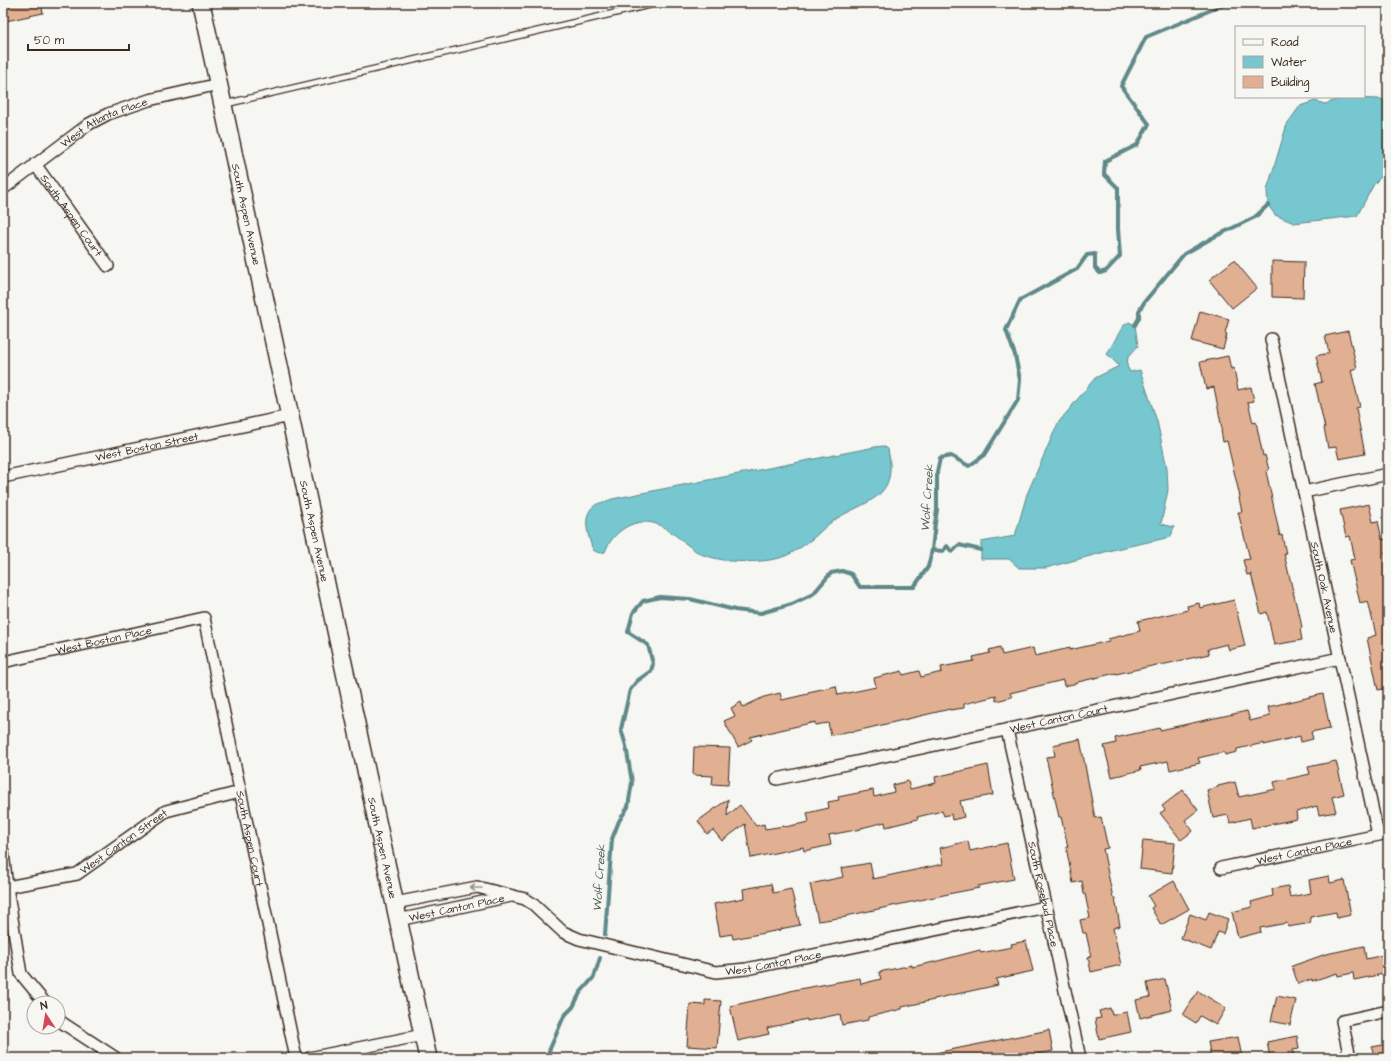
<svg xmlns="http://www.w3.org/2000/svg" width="1391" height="1061" viewBox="0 0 1391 1061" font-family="'Architects Daughter',sans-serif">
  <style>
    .water { fill: #76c7cf; stroke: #5e8888 }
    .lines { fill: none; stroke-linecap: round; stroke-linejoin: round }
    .stream { stroke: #5e8888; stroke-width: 4 }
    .building { fill: #e1b093; stroke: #3b2a1e }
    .lane-casing { stroke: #3b2a1e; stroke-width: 8 }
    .street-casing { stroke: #3b2a1e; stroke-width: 14 }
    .primary-casing { stroke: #3b2a1e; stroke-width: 20 }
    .lane { stroke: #f6f6f2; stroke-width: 5.5 }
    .street { stroke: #f6f6f2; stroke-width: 11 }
    .primary { stroke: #f6f6f2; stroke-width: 17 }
    .oneway { stroke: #989088 }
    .labels { text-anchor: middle; stroke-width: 4; stroke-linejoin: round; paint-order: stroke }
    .street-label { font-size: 11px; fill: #3b2a1e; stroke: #f6f6f2 }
    .water-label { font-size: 12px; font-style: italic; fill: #4d5953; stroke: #f6f6f2 }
  </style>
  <rect width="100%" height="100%" fill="#f6f6f2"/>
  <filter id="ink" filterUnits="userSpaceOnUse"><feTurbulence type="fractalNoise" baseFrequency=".025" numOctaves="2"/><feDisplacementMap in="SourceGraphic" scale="8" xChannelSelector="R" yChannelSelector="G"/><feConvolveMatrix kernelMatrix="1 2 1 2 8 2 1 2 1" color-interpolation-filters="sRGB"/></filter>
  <g filter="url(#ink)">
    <g class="water">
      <path d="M1342 98 1381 99 1388 103V170L1374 184 1357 216 1294 223 1275 215 1268 205 1267 190 1287 124 1300 106 1315 101 1325 104Z"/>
      <path d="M1129 322 1135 325 1138 346 1128 357 1127 366 1130 372 1140 370 1157 421 1167 468 1168 490 1161 524 1174 527 1171 537 1116 549 1046 568H1019L1009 559H981V542L1015 536 1027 494 1058 423 1095 378 1119 366 1107 354 1123 326Z"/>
      <path d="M883 446 888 449C899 501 866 499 833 521 825 526 819 534 812 539 802 547 788 557 775 559 761 562 744 562 730 561 726 561 704 556 701 554 682 544 666 521 643 522 626 523 611 536 605 552L599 553 593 550C588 536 580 513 597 504 602 502 608 501 612 499L875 447Z"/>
    </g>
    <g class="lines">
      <g class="stream">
        <path d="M1135 325 1139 318V311L1145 301 1184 254 1212 238 1255 217 1268 205"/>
        <path d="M932 550 943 551 947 546 952 552 959 545 981 550"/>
        <path d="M605 935 612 839 619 821 628 807 632 782 626 746 621 729 630 690 637 681 651 671 653 664 648 645 628 632 633 613 643 601 660 597 690 599 735 610 761 613 792 604 813 594 831 573 842 571 851 574 860 587H914L928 567 932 550 935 523 937 510V472L940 458 951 456 969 466 984 455 1018 400 1020 380 1015 355 1006 330 1020 300 1077 269 1087 255 1095 254V268L1100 273 1106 271 1120 256 1118 229V188L1104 174 1105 161 1137 145 1149 124 1121 86 1146 37 1228 3"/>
        <path d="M546 1058 564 1016 573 1007 580 993 594 977 600 958"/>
      </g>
    </g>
    <g class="building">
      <path d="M3 3H41L43 13 6 21Z"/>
      <path d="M1234 260 1257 288 1232 308 1209 280Z"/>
      <path d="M1272 261 1304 262 1303 298 1272 297Z"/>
      <path d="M1200 311 1229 319 1225 333 1227 334 1223 349 1192 341Z"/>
      <path d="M1348 331 1357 368 1351 370 1360 407 1356 408 1365 454 1339 459 1336 447 1328 448 1324 428H1325L1315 384 1322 382 1316 356 1329 353 1325 336Z"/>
      <path d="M1228 356 1231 369 1234 368 1238 390 1251 387 1254 401 1248 402 1253 423 1256 422 1263 456 1265 455 1269 470 1266 471 1280 536 1282 535 1286 554H1284L1298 612H1299L1302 628 1300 629 1302 640 1274 645 1267 612 1261 614 1251 574 1247 575 1243 560 1250 559 1238 512H1242L1239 498 1240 497 1227 441 1223 442 1221 430 1222 429 1214 387 1206 389 1200 362Z"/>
      <path d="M1369 504 1373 522 1378 521 1382 540 1388 538V550L1385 551 1388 563V688L1378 690 1367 638 1376 635 1368 601 1360 603 1350 560 1355 559 1350 536 1346 537 1340 510Z"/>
      <path d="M1234 600 1245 646 1229 650 1227 644 1208 649 1209 654 1161 665V664L1116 674V673L1078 682V683L1064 686 1063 680 1010 693 1012 697 996 701V696L964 704V708L950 710V709L852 732 851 731 831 735 828 723 815 725V722L750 737 752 740 738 747 724 721 735 716 731 708 741 702 743 707 764 697 780 693 782 700 808 694V692L836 686 838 695 876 687 874 678 902 671 903 675 919 671 921 677 942 672 941 667 974 661 973 657 990 653 989 650 1000 647 1002 655 1033 648 1035 656 1070 648V650L1109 641 1108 639 1140 631 1138 621 1188 610 1187 606 1199 603 1200 608Z"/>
      <path d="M1323 694 1330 728 1311 732 1313 739 1301 742 1300 736 1264 745V743L1237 749V752L1225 755 1224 752 1198 758 1200 763 1170 770 1168 761 1140 767 1141 770 1112 777 1104 746 1116 743 1115 738 1160 728V730L1247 711 1250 721 1270 716 1268 707Z"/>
      <path d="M1080 739 1095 818 1101 817 1108 848 1103 849 1113 898H1115L1120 926 1113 928 1121 965 1091 972 1088 957 1091 956 1086 933H1083L1080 920 1090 918 1085 894H1084L1082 881 1073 883 1066 847H1068L1061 817H1059L1046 757 1055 756 1053 745Z"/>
      <path d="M694 747 730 748 728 785 712 784 713 776 693 775Z"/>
      <path d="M1336 761 1344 794 1332 797 1336 812 1319 815 1317 806 1296 812 1297 819 1252 828 1250 818 1230 823 1228 815 1213 818 1207 790 1218 787V786L1235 782 1239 797 1276 789 1274 782 1310 774 1308 767Z"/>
      <path d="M988 765 993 795 960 801 964 817 952 820 951 814 944 816 942 811 917 817 918 819 886 827 885 822 861 828V829L829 835 831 845 804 851 803 847 751 858 745 824 722 841 713 830 707 834 698 821 728 799 727 816 740 805 756 826 764 824 765 829 784 826 785 827 809 822 807 813 829 808 828 802 839 800 838 797 873 790 874 797 894 792 893 785 908 781 910 789 936 783 935 777Z"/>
      <path d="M1183 790 1198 810 1185 820 1193 831 1181 840 1160 813 1165 810 1162 806Z"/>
      <path d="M1143 840 1175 843 1172 873 1140 869Z"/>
      <path d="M968 841 970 851 1007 843 1014 879 978 886 979 888 953 893 846 916V917L818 921 810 884 843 877 841 868 870 863 873 879 943 864 940 848Z"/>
      <path d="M1329 876 1330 883 1344 880 1351 915 1337 918 1336 912 1310 917 1311 923 1288 927 1287 923 1260 928 1261 932 1238 938 1232 912 1252 907 1251 902 1273 896 1272 889 1288 886 1290 897 1311 893 1309 880Z"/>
      <path d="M1174 881 1189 909 1161 925 1151 908 1154 906 1148 896Z"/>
      <path d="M771 884 773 893 791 889 800 925 780 929V930L733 939 732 934 720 936 714 904 744 898 743 889Z"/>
      <path d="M1209 912 1228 919 1223 934 1218 932 1211 950 1181 938 1190 914 1206 920Z"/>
      <path d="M1026 941 1033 971 996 979 998 985 934 999V1000L902 1007V1009L868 1017V1020L842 1025 840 1014 807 1021V1019L767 1028 769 1034 738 1041 730 1006 780 995V994L794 990 860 978 861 984 881 979 879 972 912 965V967L934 962 980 950 981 953 1012 947 1011 944Z"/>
      <path d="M1364 946 1366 959 1388 954V973L1354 980 1353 973 1338 976 1337 973 1312 981V979L1298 984 1292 966 1326 954Z"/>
      <path d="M1165 979 1172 1010 1140 1018 1136 1000 1150 997 1147 983Z"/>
      <path d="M1198 991 1226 1008 1216 1025 1200 1016 1196 1023 1183 1015Z"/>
      <path d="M1277 996 1296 1000 1290 1025 1271 1021Z"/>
      <path d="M705 1000 721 1001 717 1048 687 1046 690 1004 705 1005Z"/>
      <path d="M1110 1008 1112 1015 1127 1012 1131 1032 1099 1039 1095 1019 1101 1018 1099 1011Z"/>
      <path d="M1049 1030 1053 1051 1015 1058H936L935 1053Z"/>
      <path d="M1297 1036 1299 1049 1293 1050 1294 1058H1270L1267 1042Z"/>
      <path d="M1238 1037 1242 1058H1211L1208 1042Z"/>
      <path d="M1388 1044V1058H1374L1372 1047Z"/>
    </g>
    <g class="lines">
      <g class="lane-casing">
        <path id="lane" d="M225 104 658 3"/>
      </g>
      <g class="street-casing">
        <g id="street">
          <path id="s1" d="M35 164 108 266"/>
          <path id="s2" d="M3 189 89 124 108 114 149 100 219 84"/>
          <path id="s3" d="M1271 339 1378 835"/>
          <path id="s4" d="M3 477 290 416"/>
          <path d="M1304 492 1388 474"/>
          <path id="s5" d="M3 662 204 618 296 1058"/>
          <path id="s6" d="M1007 730 1080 1058"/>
          <path id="s7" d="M777 779 1340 658"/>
          <path d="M3 852 7 887 21 974 45 1003"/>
          <path id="s8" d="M1221 868 1388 833"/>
          <path id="s9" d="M7 887 77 874 166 811 240 792"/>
          <path id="s10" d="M395 903 477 887 525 899 533 904 563 932 579 939 716 972 746 969 1046 907"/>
          <path id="s11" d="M398 920 511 896"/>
          <path d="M58 1018 61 1022 116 1058"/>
          <path d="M309 1058 423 1035"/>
          <path d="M1350 1058 1342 1021 1388 1011"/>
        </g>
      </g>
      <g class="primary-casing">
        <g id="primary">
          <path id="s12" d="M201 3 428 1058"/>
        </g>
      </g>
      <use href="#lane" class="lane"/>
      <use href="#street" class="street"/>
      <use href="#primary" class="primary"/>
    </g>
    <defs><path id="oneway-shaft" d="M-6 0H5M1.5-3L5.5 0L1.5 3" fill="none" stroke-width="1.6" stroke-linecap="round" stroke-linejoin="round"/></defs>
    <use class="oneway" href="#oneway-shaft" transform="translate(476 888) rotate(180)"/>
  </g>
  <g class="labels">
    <g class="street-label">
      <text dy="4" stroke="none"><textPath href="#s2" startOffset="122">West Atlanta Place</textPath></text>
      <text dy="4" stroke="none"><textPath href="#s12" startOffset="216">South Aspen Avenue</textPath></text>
      <text dy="4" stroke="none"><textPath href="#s1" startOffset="63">South Aspen Court</textPath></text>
      <text dy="4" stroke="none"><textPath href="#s4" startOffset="147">West Boston Street</textPath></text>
      <text dy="4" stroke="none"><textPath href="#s12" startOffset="540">South Aspen Avenue</textPath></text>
      <text dy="4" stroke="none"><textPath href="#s3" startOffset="254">South Oak Avenue</textPath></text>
      <text dy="4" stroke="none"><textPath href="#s5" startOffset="103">West Boston Place</textPath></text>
      <text dy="4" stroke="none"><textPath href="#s7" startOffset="288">West Canton Court</textPath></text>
      <text dy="4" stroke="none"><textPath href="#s5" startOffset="431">South Aspen Court</textPath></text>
      <text dy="4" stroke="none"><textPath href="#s9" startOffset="128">West Canton Street</textPath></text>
      <text dy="4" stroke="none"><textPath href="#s12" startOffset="864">South Aspen Avenue</textPath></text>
      <text dy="4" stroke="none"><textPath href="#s8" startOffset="85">West Canton Place</textPath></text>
      <text dy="4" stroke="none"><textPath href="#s6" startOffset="168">South Rosebud Place</textPath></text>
      <text dy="4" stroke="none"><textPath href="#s11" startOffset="60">West Canton Place</textPath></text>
      <text dy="4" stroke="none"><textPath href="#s10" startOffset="400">West Canton Place</textPath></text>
    </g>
    <g class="water-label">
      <text transform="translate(927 498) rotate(-86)" y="4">Wolf Creek</text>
      <text transform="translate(599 878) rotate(-86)" y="4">Wolf Creek</text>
    </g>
  </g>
  <rect width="1391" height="1061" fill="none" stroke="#f6f6f2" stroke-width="16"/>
  <rect x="8" y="8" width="1375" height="1045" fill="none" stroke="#3b2a1e" stroke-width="1.5" filter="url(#ink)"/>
  <rect x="1235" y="26" width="130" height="72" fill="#f6f6f2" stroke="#aba49d"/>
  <rect x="1243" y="39" width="20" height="6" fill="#f6f6f2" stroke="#aba49d"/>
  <text x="1271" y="46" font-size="12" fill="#3b2a1e">Road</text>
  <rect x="1243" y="56" width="20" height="12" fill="#76c7cf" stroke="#aba49d"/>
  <text x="1271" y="66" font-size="12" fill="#3b2a1e">Water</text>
  <rect x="1243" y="76" width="20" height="12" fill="#e1b093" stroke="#aba49d"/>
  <text x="1271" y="86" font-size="12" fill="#3b2a1e">Building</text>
  <g transform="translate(46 1015) rotate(348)"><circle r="19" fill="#f6f6f2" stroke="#aba49d"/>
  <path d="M0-3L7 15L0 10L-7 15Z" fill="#d1495b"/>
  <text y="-6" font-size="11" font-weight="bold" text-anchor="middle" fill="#3b2a1e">N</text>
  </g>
  <path d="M28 44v6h101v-6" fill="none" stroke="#3b2a1e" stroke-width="2"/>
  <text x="34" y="44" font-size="12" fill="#3b2a1e" stroke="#f6f6f2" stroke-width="3" paint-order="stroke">50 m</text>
</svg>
